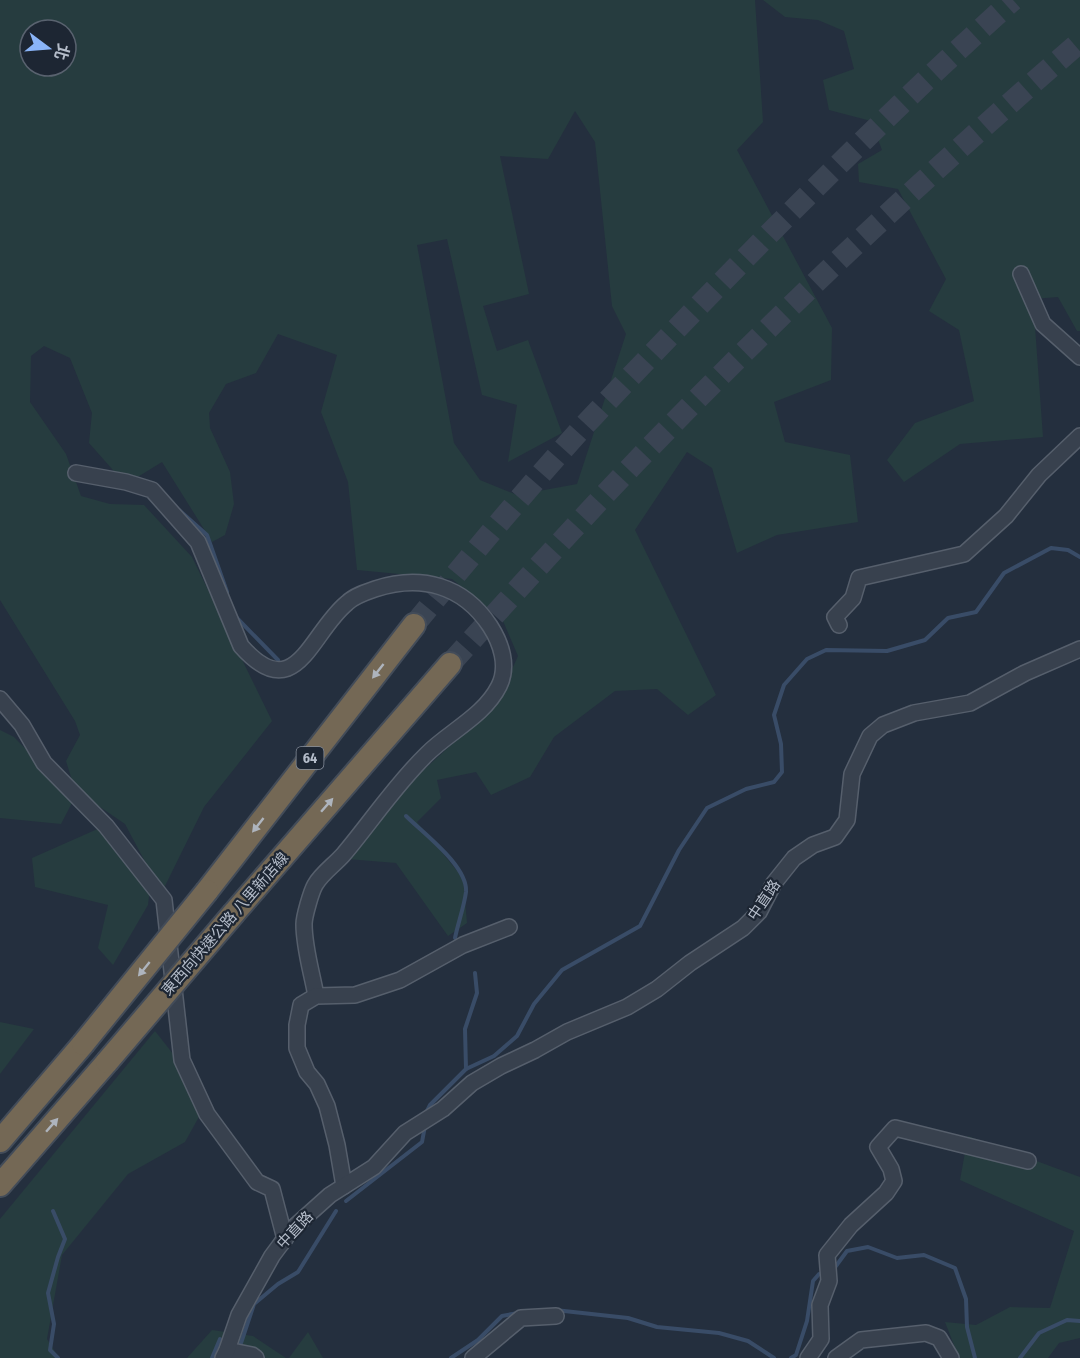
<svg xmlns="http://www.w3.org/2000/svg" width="1080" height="1358" viewBox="0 0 1080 1358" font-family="'Fira Sans Condensed','Noto Sans TC',sans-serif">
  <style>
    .green { fill: #263c3f; fill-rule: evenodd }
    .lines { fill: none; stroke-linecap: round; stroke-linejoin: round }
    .stream { stroke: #394c67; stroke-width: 4 }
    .highway-tunnel { stroke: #3a4453; stroke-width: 22; stroke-dasharray: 22 11; stroke-linecap: butt }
    .minor-casing { stroke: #565f6c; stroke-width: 18 }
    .highway-casing { stroke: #434c59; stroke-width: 26 }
    .minor { stroke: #38414e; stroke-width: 15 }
    .highway { stroke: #746855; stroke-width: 22 }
    .highway-bridge-casing { stroke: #434c59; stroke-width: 26; stroke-linecap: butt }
    .highway-bridge { stroke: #746855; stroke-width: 22 }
    .oneway { fill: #aeb4bd }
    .labels { text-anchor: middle; stroke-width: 4.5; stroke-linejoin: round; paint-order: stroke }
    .shield { fill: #1d2633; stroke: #878f9c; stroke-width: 1.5 }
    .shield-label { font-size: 14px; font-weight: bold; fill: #b4bcc9 }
    .street-label { font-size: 15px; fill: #b4bcc9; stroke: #1d2633 }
  </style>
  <rect width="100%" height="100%" fill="#242f3e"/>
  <g class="green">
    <path d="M0 0H755L763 122 737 150 832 328 831 380 774 402 785 442 850 455 858 522 777 535 737 553 712 468 687 452 635 530 716 695 688 715 657 689 615 691 554 737 530 777 491 795 476 772 437 780 441 798 417 822 463 878 467 923 448 936 396 863 347 859 415 778 497 703 518 656 503 621 452 579 357 570 348 482 321 412 337 355 278 334 256 373 226 384 209 413 210 428 230 472 234 504 225 535 212 542 162 462 136 478H120L89 443 92 413 70 358 44 346 31 356 30 402 66 454 81 496 110 504 144 505 192 557 272 721 204 807 165 886 157 884 125 824 75 790 66 761 80 735 75 721 0 600ZM30 30H66V66H30ZM575 111 595 142 612 306 626 334 577 484 517 495 480 480 454 443 417 245 447 239 482 395 517 405 508 462 562 433 528 340 497 351 483 306 529 294 500 156 548 159Z"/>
    <path d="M763 0H1080V331H1077L1058 297 1033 299 1043 437 960 444 904 482 887 460 915 423 974 401 959 330 929 311 946 279 898 189 859 182 858 164 882 150 871 121 829 110 823 80 854 69 844 31 818 20 785 17Z"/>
    <path d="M0 730 14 737 74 799 61 824 0 818Z"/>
    <path d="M102 827 150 887 148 905 113 965 98 948 108 905 35 887 32 858Z"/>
    <path d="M0 1022 34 1029 0 1074Z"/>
    <path d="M155 1031 192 1078 200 1115 185 1142 128 1174 62 1255 47 1339 59 1358H0V1219Z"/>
    <path d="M968 1136 1080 1177V1338L1059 1343 1048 1358H959L945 1322 976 1325 1010 1307 1050 1308 1074 1231 960 1180Z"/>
    <path d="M212 1330 253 1336 286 1358H187Z"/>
    <path d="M308 1332 323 1358H289Z"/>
  </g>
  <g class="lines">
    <g class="stream">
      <path d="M179 510 207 535 227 592"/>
      <path d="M235 616 278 660"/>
      <path d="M406 816C423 833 468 866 466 892 464 907 458 923 455 938"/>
      <path d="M466 1069 465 1029 477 993 475 973"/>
      <path d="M426 1113 430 1105 466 1069 494 1056 517 1036 534 1004 562 970 640 926 679 850 707 808 746 789 774 782 782 772 781 744 774 715 784 685 807 659 826 650 887 651 925 640 948 618 976 612 1004 573 1051 548 1068 550 1080 557"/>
      <path d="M346 1201 422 1142 425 1126"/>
      <path d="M53 1211 65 1239 58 1257 48 1293 54 1324 50 1350 58 1358"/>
      <path d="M833 1270 847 1251 868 1247 897 1258 924 1255 955 1268 966 1299 967 1327 975 1358"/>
      <path d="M555 1310 628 1318 657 1327 719 1333 748 1341 774 1358"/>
      <path d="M241 1343 254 1304 278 1284 298 1272 336 1211"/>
      <path d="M212 1358 220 1339"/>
      <path d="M451 1358 478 1340 502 1316 518 1313"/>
      <path d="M791 1358 796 1355 807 1321 813 1281 819 1274"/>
      <path d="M1020 1358 1039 1333 1067 1320 1080 1321"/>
    </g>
    <g class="highway-tunnel">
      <path d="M414 625C469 558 524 492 582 428 644 362 707 297 771 232 850 153 930 74 1013 0"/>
      <path d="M450 664C518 589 586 513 657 440 792 301 933 169 1080 42"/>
    </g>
    <g class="minor-casing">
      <g id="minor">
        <path d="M1021 274 1043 324 1080 357"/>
        <path d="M76 473 126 482 152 490 198 542 241 646C296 708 310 633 347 603 354 596 366 592 375 589 421 574 463 585 490 626 501 643 509 666 499 686 484 716 450 731 427 754 395 785 371 822 343 855 334 865 321 874 315 885 311 892 304 917 304 924 304 948 312 973 316 996"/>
        <path d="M839 625 835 617 853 598 859 578 964 554 1006 516 1039 475 1080 436"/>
        <path d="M0 699 22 725 44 763 106 826 164 900 182 1060 207 1114 257 1182 272 1189 285 1239 281 1244"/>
        <path d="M344 1186 337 1145 327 1106 317 1084 307 1072 297 1048V1025L301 1005 316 996 355 995 400 980 463 945 509 927"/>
        <path d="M227 1350 252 1355 256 1358"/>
        <path d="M223 1358 227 1350 239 1315 272 1256 292 1229 330 1195 374 1167 405 1133 443 1109 472 1083 501 1066 535 1050 567 1032 627 1007 657 989 690 963 743 928 759 912 774 883 794 858 813 845 835 837 847 820 852 774 870 736 883 725 914 713 970 703 1025 673 1080 649"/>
        <path d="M473 1358 521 1318 556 1316"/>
        <path d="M808 1358 821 1339 820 1305 829 1281 827 1255 851 1225 886 1193 894 1181 891 1169 878 1147 895 1128 1028 1161"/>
        <path d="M836 1358 861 1340 926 1333 939 1338 951 1358"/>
      </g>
    </g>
    <g class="highway-casing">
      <g id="highway">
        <path d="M207 891 414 625"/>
        <path d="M234 913 450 664"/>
        <path d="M0 1141 83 1044"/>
        <path d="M0 1185 107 1062"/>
      </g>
    </g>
    <use href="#minor" class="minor"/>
    <use href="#highway" class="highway"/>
    <g class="highway-bridge-casing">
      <g id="highway-bridge">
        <path d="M83 1044 207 891"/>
        <path d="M107 1062 234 913"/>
      </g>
    </g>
    <use href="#highway-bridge" class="highway-bridge"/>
  </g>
  <defs><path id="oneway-solid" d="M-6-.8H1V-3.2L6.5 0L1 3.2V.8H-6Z" transform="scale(1.5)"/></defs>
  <g class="oneway">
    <use href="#oneway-solid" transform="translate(378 671) rotate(128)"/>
    <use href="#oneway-solid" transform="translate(327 805) rotate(-49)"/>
    <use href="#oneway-solid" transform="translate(258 825) rotate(128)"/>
    <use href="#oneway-solid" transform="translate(144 969) rotate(129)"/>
    <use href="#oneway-solid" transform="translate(52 1125) rotate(-49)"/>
  </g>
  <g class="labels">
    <rect class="shield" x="296.5" y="747" width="27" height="22" rx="4.5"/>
    <g class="shield-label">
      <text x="310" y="763">64</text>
    </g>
    <g class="street-label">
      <text transform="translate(764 900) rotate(-56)" y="5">中直路</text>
      <text transform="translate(225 924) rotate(-49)" y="5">東西向快速公路 八里新店線</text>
      <text transform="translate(295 1230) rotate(-47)" y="5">中直路</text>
    </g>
  </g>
  <g transform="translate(48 48) rotate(106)"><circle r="28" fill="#1d2633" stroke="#59626f" stroke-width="1.5"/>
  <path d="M0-4.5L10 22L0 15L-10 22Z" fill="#8ab4f8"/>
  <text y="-9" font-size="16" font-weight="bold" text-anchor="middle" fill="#b4bcc9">北</text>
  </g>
</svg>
